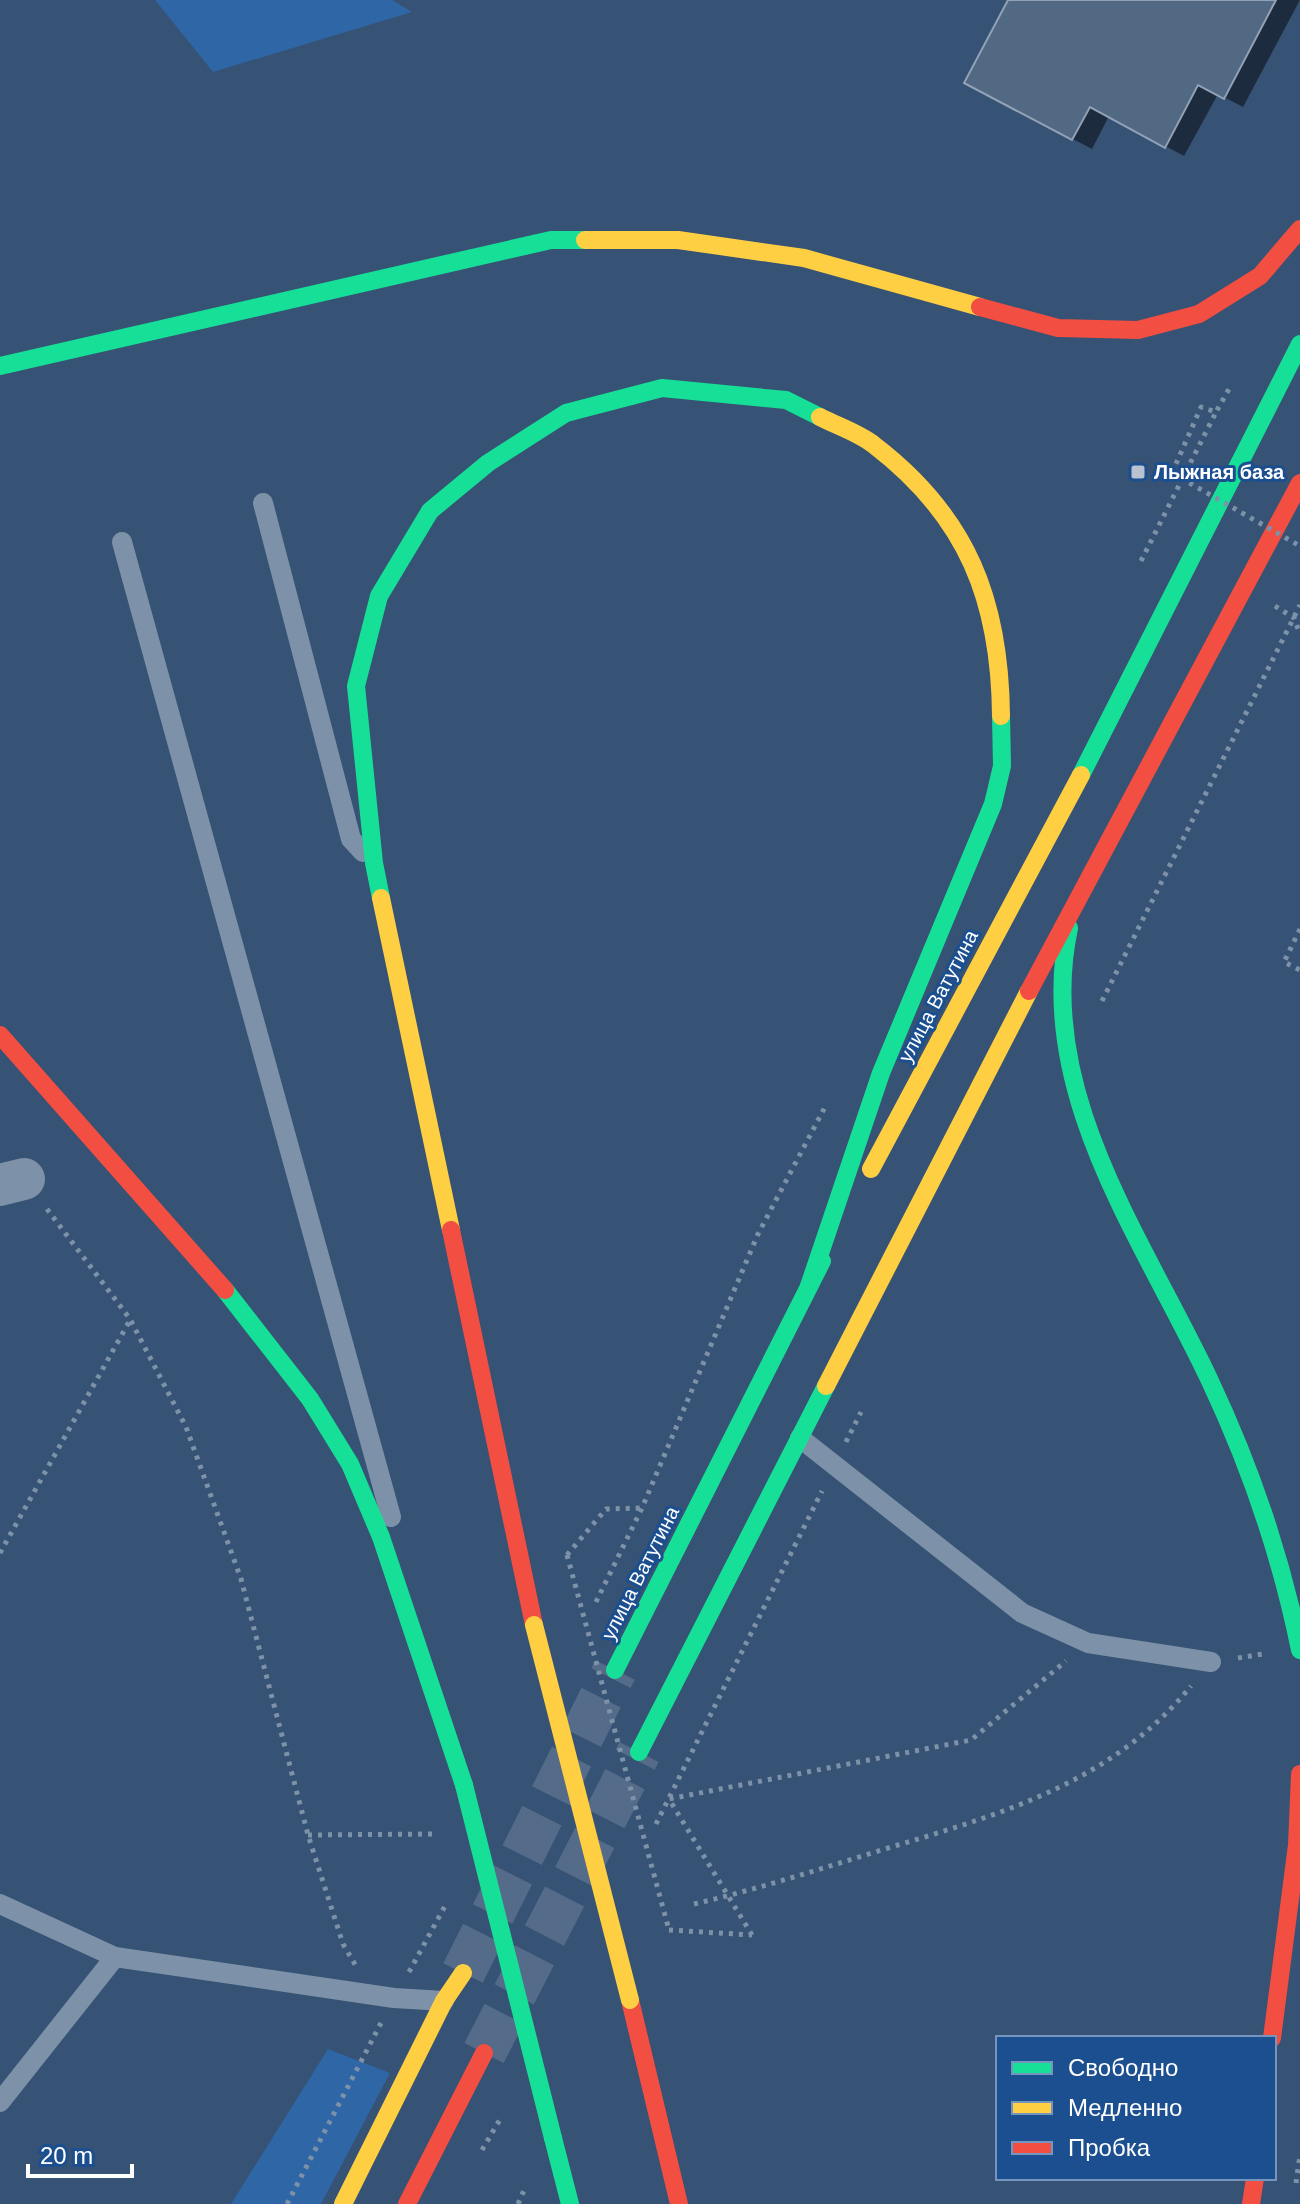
<svg xmlns="http://www.w3.org/2000/svg" width="1300" height="2204" viewBox="0 0 1300 2204" font-family="Helvetica,sans-serif">
  <style>
    .green { fill: #2f66a5 }
    .shadow { fill: #0007 }
    .building { fill: #526984; stroke: #92a2b6; stroke-width: 2 }
    .lines { fill: none; stroke-linecap: round; stroke-linejoin: round }
    .primary-tunnel { stroke: #546c89; stroke-width: 44; stroke-dasharray: 44 22; stroke-linecap: butt }
    .path { stroke: #7d92a8; stroke-width: 5; stroke-dasharray: 4 6; stroke-linecap: butt }
    .lane { stroke: #7d92a8; stroke-width: 20 }
    .street { stroke: #7d92a8; stroke-width: 42 }
    .fast { stroke: #16e098; stroke-width: 18 }
    .slow { stroke: #ffcf43; stroke-width: 18 }
    .jam { stroke: #f24e42; stroke-width: 18 }
    .path-bridge { stroke: #7d92a8; stroke-width: 5; stroke-dasharray: 4 6; stroke-linecap: butt }
    .fast-bridge { stroke: #16e098; stroke-width: 18 }
    .slow-bridge { stroke: #ffcf43; stroke-width: 18 }
    .poi-dot { fill: #b9c2ce; stroke: #1b4f8f; stroke-width: 3 }
    .labels { text-anchor: middle; stroke-width: 6; stroke-linejoin: round; paint-order: stroke }
    .poi-label { font-size: 20px; font-weight: bold; fill: #fff; stroke: #1b4f8f; text-anchor: start }
    .street-label { font-size: 20px; fill: #fff; stroke: #1b4f8f }
  </style>
  <rect width="100%" height="100%" fill="#365274"/>
  <g class="green">
    <path d="M155 0H392L412 12 213 72Z"/>
    <path d="M328 2049 390 2073 321 2204H231Z"/>
  </g>
  <path class="shadow" d="M1010 0H1300L1243 107 1218 94 1184 156 1109 116 1092 149 985 93Z"/>
  <path class="building" d="M1008 0H1276L1224 99 1198 85 1165 148 1090 107 1072 140 964 83Z"/>
  <g class="lines">
    <g class="primary-tunnel">
      <path d="M463 1973 615 1670"/>
      <path d="M484 2053 639 1752"/>
    </g>
    <g class="path">
      <path d="M1172 473 1201 407 1216 412 1229 389"/>
      <path d="M1141 561 1216 412"/>
      <path d="M1275 606 1294 618 1300 634"/>
      <path d="M1300 929 1284 962 1300 970"/>
      <path d="M1102 1001 1300 605"/>
      <path d="M47 1209 130 1319 186 1427 241 1579 308 1835 343 1944 356 1966"/>
      <path d="M846 1442 861 1412"/>
      <path d="M0 1553 130 1320"/>
      <path d="M567 1555 606 1509 642 1508"/>
      <path d="M596 1602 642 1508 758 1234 825 1107"/>
      <path d="M1238 1658 1263 1654"/>
      <path d="M656 1824 822 1491"/>
      <path d="M308 1835 436 1834"/>
      <path d="M694 1904C763 1888 829 1866 898 1845 1009 1812 1115 1779 1191 1686"/>
      <path d="M669 1930 752 1935"/>
      <path d="M752 1935 669 1799 971 1740 1066 1661"/>
      <path d="M409 1972 445 1906"/>
      <path d="M482 2150 502 2116"/>
      <path d="M1296 2183 1300 2155"/>
      <path d="M287 2204 381 2023"/>
      <path d="M518 2204 525 2188"/>
    </g>
    <g class="lane">
      <path d="M263 503 351 839 363 852"/>
      <path d="M122 542 391 1517"/>
      <path d="M800 1438 1022 1613 1088 1643 1211 1662"/>
      <path d="M0 1904 115 1957 394 1998 444 2001"/>
      <path d="M0 2102 115 1957"/>
    </g>
    <path class="street" d="M0 1185 24 1179"/>
    <g class="fast">
      <path d="M0 366 551 240H585"/>
      <path d="M1081 775 1300 344"/>
      <path d="M381 898 374 863 356 686 379 596 430 511 488 463 566 413 662 388 786 400 820 417"/>
      <path d="M1069 928C1034 1092 1144 1240 1210 1381 1251 1468 1281 1556 1300 1650"/>
      <path d="M809 1286 881 1073 993 804 1002 766 1001 716"/>
      <path d="M225 1290 310 1399 350 1464 381 1537 464 1785"/>
      <path d="M615 1670 822 1261"/>
      <path d="M639 1752 826 1386"/>
      <path d="M553 2138 570 2204"/>
    </g>
    <g class="slow">
      <path d="M585 240H678L804 258 980 307"/>
      <path d="M820 417C837 426 859 433 874 445 968 517 1000 601 1001 716"/>
      <path d="M381 898 451 1230"/>
      <path d="M871 1169 1081 775"/>
      <path d="M826 1386 1029 991"/>
      <path d="M343 2204 444 2001 463 1973"/>
    </g>
    <g class="jam">
      <path d="M980 307 1058 328 1138 330 1199 314 1260 276 1300 229"/>
      <path d="M1029 991 1300 483"/>
      <path d="M0 1035 225 1290"/>
      <path d="M451 1230 534 1625"/>
      <path d="M630 2000 679 2204"/>
      <path d="M1272 2038 1297 1845 1300 1774"/>
      <path d="M407 2204 484 2053"/>
      <path d="M1251 2204 1255 2178"/>
    </g>
    <g class="path-bridge">
      <path d="M1172 473 1300 546"/>
      <path d="M567 1555 669 1930"/>
    </g>
    <path class="fast-bridge" d="M464 1785 553 2138"/>
    <path class="slow-bridge" d="M534 1625 630 2000"/>
  </g>
  <rect class="poi-dot" x="1130" y="464" width="16" height="16" rx="4"/>
  <g class="labels">
    <g class="poi-label">
      <text x="1154" y="479">Лыжная база</text>
    </g>
    <g class="street-label">
      <text transform="translate(938 996) rotate(-62)" y="7">улица Ватутина</text>
      <text transform="translate(640 1573) rotate(-63)" y="7">улица Ватутина</text>
    </g>
  </g>
  <rect x="996" y="2036" width="280" height="144" fill="#1b4f8f" stroke="#7695bc" stroke-width="2"/>
  <rect x="1012" y="2062" width="40" height="12" fill="#16e098" stroke="#7695bc" stroke-width="2"/>
  <text x="1068" y="2076" font-size="24" fill="#ffffff">Свободно</text>
  <rect x="1012" y="2102" width="40" height="12" fill="#ffcf43" stroke="#7695bc" stroke-width="2"/>
  <text x="1068" y="2116" font-size="24" fill="#ffffff">Медленно</text>
  <rect x="1012" y="2142" width="40" height="12" fill="#f24e42" stroke="#7695bc" stroke-width="2"/>
  <text x="1068" y="2156" font-size="24" fill="#ffffff">Пробка</text>
  <path d="M28 2164v12h104v-12" fill="none" stroke="#ffffff" stroke-width="4"/>
  <text x="40" y="2164" font-size="24" fill="#ffffff" stroke="#1b4f8f" stroke-width="6" paint-order="stroke">20 m</text>
</svg>
